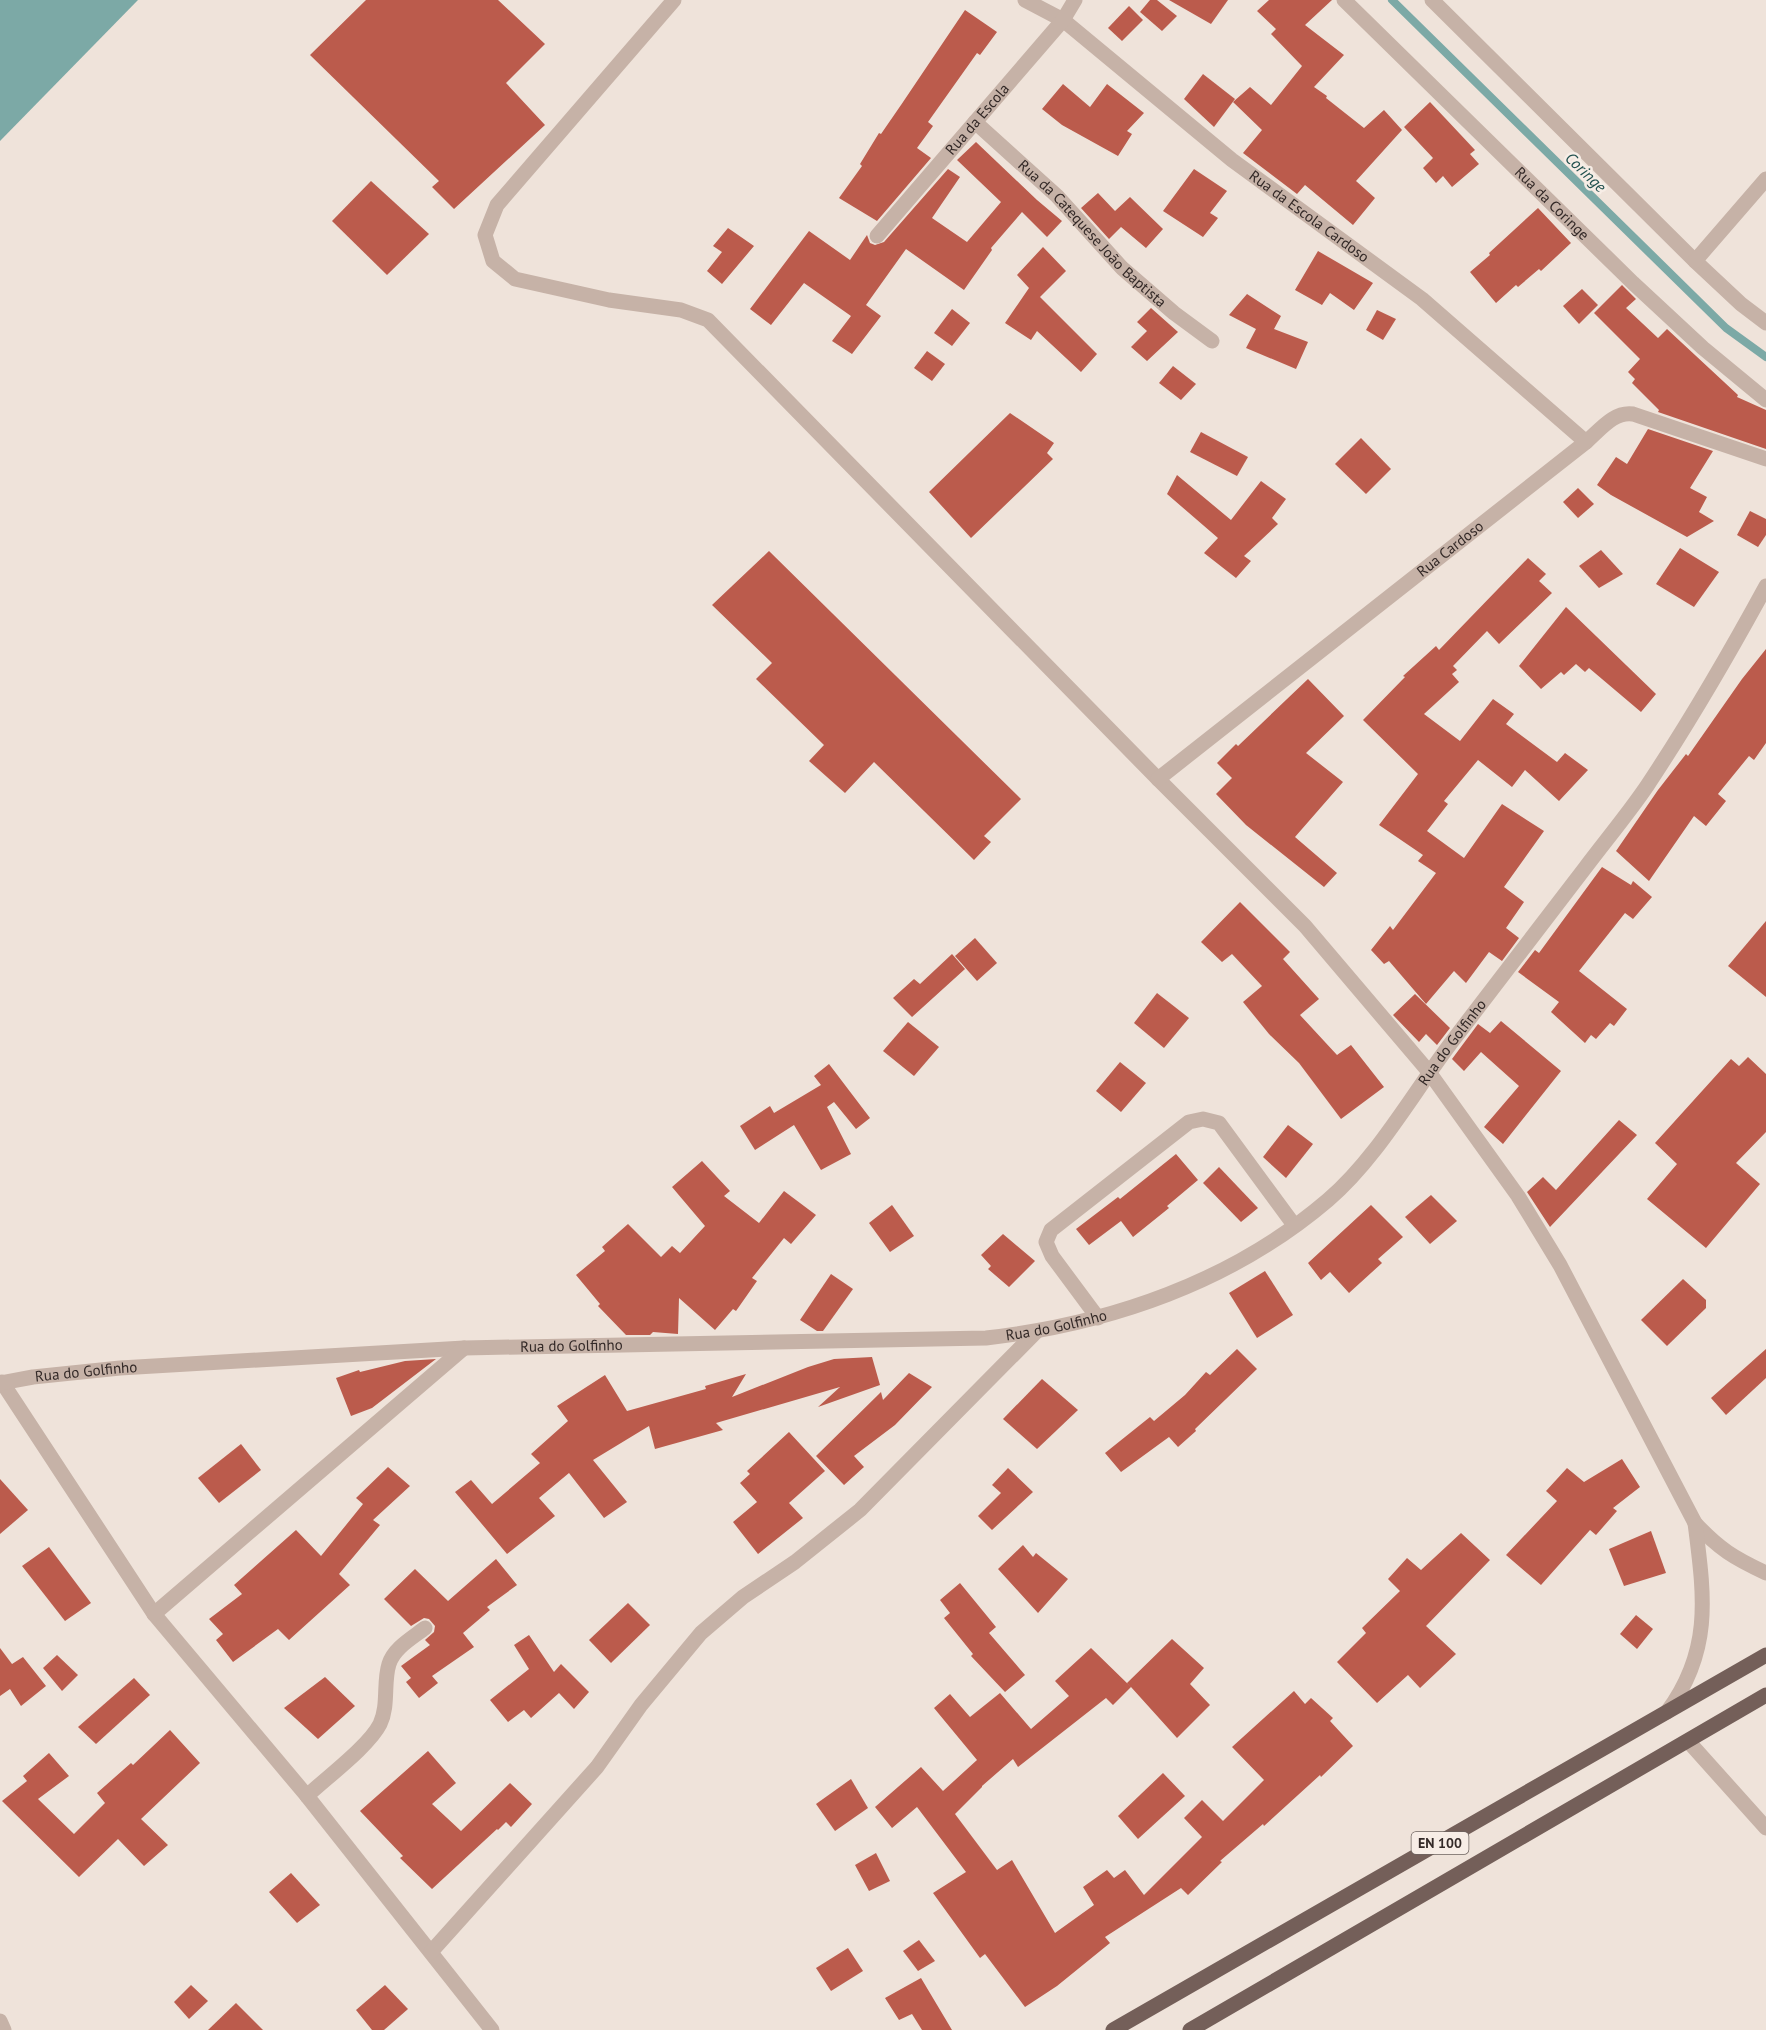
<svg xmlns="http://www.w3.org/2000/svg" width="1766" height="2030" viewBox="0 0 1766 2030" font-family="'PT Sans',sans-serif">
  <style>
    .water { fill: #7ca9a6 }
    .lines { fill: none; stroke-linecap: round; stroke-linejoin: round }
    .stream { stroke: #7ca9a6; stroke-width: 8 }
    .building { fill: #bb5b4c }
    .street { stroke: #c6b2a7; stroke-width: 15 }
    .primary { stroke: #745f59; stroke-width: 15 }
    .labels { text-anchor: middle; stroke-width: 5; stroke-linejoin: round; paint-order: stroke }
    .shield { fill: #f7ede6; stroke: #6e6460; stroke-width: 1.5 }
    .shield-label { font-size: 14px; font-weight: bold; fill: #332927 }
    .street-label { font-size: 15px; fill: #332927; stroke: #f7ede6 }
    .water-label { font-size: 16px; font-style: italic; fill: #21504e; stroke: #f7ede6 }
  </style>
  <rect width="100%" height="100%" fill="#efe3da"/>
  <path class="water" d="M0 0H138L0 141Z"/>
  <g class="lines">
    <path class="stream" d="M1392 0 1726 328 1766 357"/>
  </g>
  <g class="building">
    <path d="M366 0H498L545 44 506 83 545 125 454 209 432 187 439 181 310 55Z"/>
    <path d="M1150 0H1157L1177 16 1162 31 1140 12Z"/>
    <path d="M1169 0H1228L1211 24Z"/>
    <path d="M1269 0H1332L1305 25 1344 55 1314 87 1327 96 1326 98 1364 128 1384 110 1402 130 1356 181 1375 198 1353 225 1305 185 1297 194 1243 153 1262 130 1233 102 1250 87 1271 105 1302 66 1271 34 1276 29 1257 11Z"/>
    <path d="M1129 6 1143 20 1122 41 1108 28Z"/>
    <path d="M965 10 997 32 980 55 977 53 928 122 933 126 917 148 931 158 877 221 839 198 862 166 860 164 879 133 881 134 901 105Z"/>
    <path d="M1203 74 1235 99 1214 127 1184 99Z"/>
    <path d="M1063 84 1090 107 1107 84 1144 113 1127 131 1132 134 1118 156 1062 125 1042 109Z"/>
    <path d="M1430 102 1475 150 1470 154 1479 164 1452 187 1443 176 1436 183 1423 168 1433 158 1404 127Z"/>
    <path d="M976 142 1037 200 1062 221 1047 237 1022 212 991 248 992 250 964 290 906 249 866 305 881 316 852 354 832 341 851 316 804 283 771 325 750 309 809 231 850 260 867 235 870 243 875 245 884 242 948 169 960 177 932 218 967 242 1001 202 957 160Z"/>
    <path d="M1194 169 1227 191 1210 213 1218 218 1203 237 1163 211Z"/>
    <path d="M371 181 429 234 387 275 332 221Z"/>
    <path d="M1098 193 1115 211 1130 197 1163 229 1146 248 1121 227 1109 239 1081 208Z"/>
    <path d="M1538 208 1571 243 1541 271 1539 269 1518 287 1516 285 1496 303 1470 272 1490 255 1489 253Z"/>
    <path d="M728 228 754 246 722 284 707 271 722 252 713 246Z"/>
    <path d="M1043 247 1066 271 1040 297 1097 354 1081 372 1037 331 1031 340 1005 323 1029 288 1017 275Z"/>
    <path d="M1318 251 1373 283 1354 310 1330 293 1322 305 1295 290Z"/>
    <path d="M1622 285 1636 299 1626 308 1658 338 1667 329 1738 395 1737 397 1766 410V449L1658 412 1659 410 1632 383 1635 379 1628 372 1640 359 1594 313Z"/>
    <path d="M1582 289 1598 305 1579 324 1563 306Z"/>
    <path d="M1247 294 1281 316 1274 329 1308 342 1296 369 1246 348 1256 329 1229 315Z"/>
    <path d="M1151 308 1178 332 1147 361 1131 347 1147 331 1137 322Z"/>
    <path d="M952 309 970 323 952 346 934 333Z"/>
    <path d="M1377 310 1396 319 1383 340 1366 330Z"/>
    <path d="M927 351 945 364 932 381 914 368Z"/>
    <path d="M1173 366 1196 384 1181 400 1159 383Z"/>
    <path d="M1010 413 1054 443 1047 453 1053 459 971 538 929 492Z"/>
    <path d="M1648 429 1713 451 1690 488 1707 497 1699 512 1714 521 1687 537 1611 495 1597 485 1616 457 1627 464Z"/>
    <path d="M1201 432 1248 457 1237 476 1190 452Z"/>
    <path d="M1361 438 1391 469 1366 494 1335 464Z"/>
    <path d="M1177 475 1231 520 1261 481 1286 499 1272 518 1278 524 1244 556 1251 561 1236 578 1204 553 1218 538 1167 494Z"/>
    <path d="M1578 488 1594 504 1578 518 1563 502Z"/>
    <path d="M1750 511 1766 519V535L1758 547 1737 535Z"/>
    <path d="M1680 548 1719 572 1694 607 1656 584Z"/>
    <path d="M1601 550 1623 574 1599 588 1579 566Z"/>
    <path d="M769 551 1021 799 984 836 991 842 974 860 874 762 845 793 809 761 824 745 756 679 772 663 712 605Z"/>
    <path d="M1528 558 1546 574 1539 581 1552 593 1499 644 1487 631 1453 666 1457 670 1452 674 1459 682 1424 714 1460 741 1493 699 1514 714 1506 724 1557 762 1565 753 1588 770 1559 801 1525 770 1512 787 1478 760 1444 801 1448 804 1427 831 1464 858 1502 804 1544 831 1504 887 1524 902 1506 928 1519 938 1502 961 1489 952 1466 983 1454 971 1426 1004 1389 961 1384 964 1371 950 1390 926 1393 930 1436 873 1418 861 1423 855 1379 825 1418 774 1363 720 1405 677 1403 676 1436 646 1439 650Z"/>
    <path d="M1566 607 1656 694 1641 712 1589 668 1585 672 1576 664 1564 675 1561 672 1541 689 1519 666Z"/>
    <path d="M1766 649V743L1754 760 1749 756 1718 794 1726 801 1706 826 1694 816 1649 881 1616 851 1658 790 1686 754 1688 756 1742 679Z"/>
    <path d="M1308 679 1344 716 1306 753 1343 782 1295 837 1337 873 1324 887 1246 825 1216 794 1232 778 1217 763 1236 744 1238 746Z"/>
    <path d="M1602 867 1631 885 1633 881 1652 897 1633 919 1625 913 1579 971 1627 1009 1614 1026 1610 1023 1596 1039 1591 1035 1585 1043 1551 1012 1559 1002 1518 972 1535 950 1539 953Z"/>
    <path d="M1240 902 1290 952 1283 959 1319 999 1300 1015 1337 1055 1351 1045 1384 1087 1341 1119 1299 1063 1269 1034 1243 1002 1262 986 1232 954 1222 962 1201 942Z"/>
    <path d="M1766 921V997L1728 966Z"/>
    <path d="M975 938 997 963 977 981 955 956Z"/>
    <path d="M952 954 965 969 912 1017 893 998 914 979 920 984Z"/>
    <path d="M1157 993 1189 1018 1164 1048 1134 1023Z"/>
    <path d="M1415 994 1450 1028 1437 1045 1426 1034 1419 1042 1393 1015Z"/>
    <path d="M1501 1021 1561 1071 1503 1144 1484 1127 1519 1086 1481 1052 1464 1071 1452 1059 1478 1024 1490 1033Z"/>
    <path d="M908 1022 939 1047 914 1076 883 1051Z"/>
    <path d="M1748 1057 1766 1074V1132L1736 1163 1760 1184 1706 1248 1647 1199 1677 1164 1655 1143 1731 1059 1739 1066Z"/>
    <path d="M1120 1062 1146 1083 1121 1112 1096 1091Z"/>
    <path d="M829 1064 870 1118 856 1129 834 1102 827 1107 851 1154 821 1170 794 1125 755 1150 740 1126 770 1106 774 1113 821 1085 814 1076Z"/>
    <path d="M1619 1120 1637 1135 1550 1227 1527 1192 1543 1177 1556 1190Z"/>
    <path d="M1288 1125 1313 1144 1286 1178 1263 1157Z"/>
    <path d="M1176 1154 1198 1180 1167 1206 1169 1208 1133 1237 1121 1221 1089 1245 1076 1229 1118 1197 1120 1199Z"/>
    <path d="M702 1161 730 1191 724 1196 759 1223 784 1191 816 1215 791 1244 784 1238 752 1278 757 1281 736 1311 733 1309 715 1330 679 1298 678 1334 653 1332 650 1335H626L598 1306 600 1304 576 1275 605 1251 602 1247 628 1224 661 1257 672 1246 680 1253 705 1226 672 1187Z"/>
    <path d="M1219 1167 1258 1208 1241 1222 1203 1183Z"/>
    <path d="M1431 1195 1457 1221 1430 1244 1405 1217Z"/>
    <path d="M892 1205 914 1236 890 1252 869 1223Z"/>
    <path d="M1371 1205 1403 1237 1378 1259 1382 1263 1349 1293 1330 1272 1321 1280 1308 1263Z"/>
    <path d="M1003 1234 1035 1261 1009 1287 988 1269 991 1266 981 1255Z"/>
    <path d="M1265 1271 1293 1315 1257 1338 1229 1293Z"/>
    <path d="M831 1274 853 1289 823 1331H817L800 1320Z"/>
    <path d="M1683 1279 1706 1300V1308L1667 1346 1641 1320Z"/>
    <path d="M1237 1349 1257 1369 1195 1429 1196 1431 1178 1447 1169 1437 1121 1472 1105 1453 1150 1417 1154 1421 1185 1395 1206 1372 1210 1375Z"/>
    <path d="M1766 1349V1378L1726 1415 1711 1398Z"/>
    <path d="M872 1357 880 1385 818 1407 840 1387 716 1423 723 1430 655 1449 649 1426 593 1460 627 1502 604 1518 569 1473 539 1498 555 1516 507 1554 455 1492 471 1480 492 1504 540 1463 531 1454 568 1421 557 1406 605 1375 627 1411 706 1389 705 1386 746 1374 732 1397 808 1367 834 1359Z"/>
    <path d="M436 1359 372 1408 351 1416 336 1378 359 1370 360 1372 405 1361Z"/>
    <path d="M909 1373 932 1387 895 1425 854 1456 864 1467 844 1485 816 1456 881 1392 883 1400Z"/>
    <path d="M1042 1379 1078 1410 1037 1449 1003 1419Z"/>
    <path d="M789 1432 825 1471 789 1503 803 1518 758 1554 733 1522 757 1502 740 1483 750 1474 747 1471Z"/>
    <path d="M241 1444 261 1470 219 1503 198 1478Z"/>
    <path d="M1622 1459 1640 1487 1613 1508 1617 1511 1596 1535 1590 1530 1541 1585 1506 1555 1557 1501 1546 1491 1567 1468 1584 1482Z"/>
    <path d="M388 1467 410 1486 373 1520 380 1525 339 1574 350 1585 289 1640 278 1629 233 1662 216 1640 223 1634 209 1619 242 1594 234 1585 296 1530 321 1556 363 1504 356 1498Z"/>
    <path d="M1008 1468 1033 1492 992 1530 978 1516 1001 1493 992 1485Z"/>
    <path d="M0 1479 28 1510 0 1534Z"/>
    <path d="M1651 1531 1666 1573 1624 1586 1609 1549Z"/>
    <path d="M1461 1533 1490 1560 1426 1626 1456 1654 1420 1688 1408 1675 1377 1703 1337 1662 1366 1633 1362 1628 1400 1591 1388 1579 1407 1558 1421 1570Z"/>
    <path d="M1023 1545 1033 1557 1036 1553 1068 1579 1038 1613 998 1569Z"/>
    <path d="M49 1547 91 1603 65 1621 22 1566Z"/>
    <path d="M496 1559 517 1585 487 1607 490 1610 463 1633 474 1647 432 1676 438 1683 419 1698 406 1682 411 1678 401 1666 430 1645 425 1640 434 1632 435 1626 429 1619 424 1618 411 1626 384 1599 415 1569 448 1601Z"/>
    <path d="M960 1583 996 1627 989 1633 1025 1675 1005 1692 971 1656 973 1654 944 1618 950 1613 940 1600Z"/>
    <path d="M628 1603 650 1625 611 1663 589 1640Z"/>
    <path d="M1636 1615 1653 1629 1637 1649 1620 1634Z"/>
    <path d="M529 1635 554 1672 561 1664 589 1692 574 1709 559 1693 531 1718 524 1710 508 1722 490 1700 529 1669 514 1645Z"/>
    <path d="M1172 1639 1204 1668 1190 1684 1210 1705 1177 1738 1131 1687 1113 1705 1106 1698 1018 1767 1013 1759 982 1786V1787L955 1814 997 1870 1012 1860 1055 1933 1094 1905 1083 1887 1107 1870 1114 1878 1125 1870 1144 1895 1202 1837 1184 1818 1202 1800 1223 1821 1264 1780 1232 1747 1294 1691 1305 1704 1311 1698 1333 1718 1330 1721 1353 1746 1321 1777 1320 1775 1264 1826 1263 1824 1220 1861 1222 1862 1188 1895 1181 1888 1105 1937 1110 1943 1057 1986 1025 2007 985 1954 980 1958 933 1893 966 1872 917 1807 892 1828 875 1807 921 1767 943 1791 977 1760 934 1708 950 1694 970 1717 1000 1693 1031 1729 1069 1696 1055 1681 1091 1648 1131 1687 1127 1683Z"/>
    <path d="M0 1648 12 1664 23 1657 46 1686 21 1706 10 1689 0 1696Z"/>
    <path d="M57 1655 78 1675 62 1691 43 1668Z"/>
    <path d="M325 1677 355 1706 318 1739 284 1708Z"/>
    <path d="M134 1678 150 1695 96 1744 78 1727Z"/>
    <path d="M170 1730 200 1763 141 1819 168 1845 144 1866 118 1839 79 1877 2 1801 27 1781 23 1776 49 1753 69 1776 38 1799 74 1834 105 1803 97 1793 131 1763 133 1765Z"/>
    <path d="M428 1751 456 1783 432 1804 461 1831 510 1783 532 1804 511 1827 506 1822 498 1830 497 1829 432 1889 400 1858 403 1856 360 1811Z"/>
    <path d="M1163 1773 1185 1796 1138 1839 1118 1816Z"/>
    <path d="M851 1779 868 1808 835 1831 816 1804Z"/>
    <path d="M876 1853 890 1881 869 1891 855 1865Z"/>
    <path d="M291 1873 320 1905 297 1923 269 1892Z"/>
    <path d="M919 1940 935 1961 918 1971 903 1951Z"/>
    <path d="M848 1948 863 1971 831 1991 816 1968Z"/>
    <path d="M921 1978 952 2030H922L912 2014 899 2020 885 1998Z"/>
    <path d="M191 1985 208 2001 189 2019 174 2002Z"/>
    <path d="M385 1985 408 2009 384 2030H372L356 2010Z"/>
    <path d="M236 2003 263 2030H208Z"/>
  </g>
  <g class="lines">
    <g class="street">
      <path d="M674 0 497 205 485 235 493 261 515 279 609 300 681 310 708 320 1158 779 1305 926 1429 1072 1518 1196 1560 1265 1695 1523C1719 1549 1734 1558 1766 1573"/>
      <path id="s1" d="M1025 0 1063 20 1232 160 1422 299 1586 442"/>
      <path id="s2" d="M1344 0 1633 283 1703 348 1766 400"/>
      <path d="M1432 0 1695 261 1741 304 1766 323"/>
      <path id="s3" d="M975 122 1057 196 1122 268 1174 313 1212 341"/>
      <path id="s4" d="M877 236 1063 20 1075 0"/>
      <path d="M1695 261 1766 179"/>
      <path id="s5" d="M1158 779 1586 442C1600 430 1614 411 1633 414L1766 459"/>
      <path d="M1098 1318 1052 1256 1046 1242 1051 1230 1189 1122 1203 1119 1219 1123 1294 1225"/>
      <path d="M2 1382 154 1614 307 1796 492 2030"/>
      <path id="s6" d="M0 1383 33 1377 120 1368 464 1348 986 1338C1110 1324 1232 1282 1328 1200 1378 1157 1414 1091 1454 1039 1498 982 1542 925 1585 868 1606 840 1628 814 1647 786 1690 721 1729 654 1766 586"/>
      <path d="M154 1614 464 1348"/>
      <path d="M1667 1712C1713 1650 1704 1595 1695 1523"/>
      <path d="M1688 1741 1766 1828"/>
      <path d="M307 1796C326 1778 369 1746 380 1724 389 1705 383 1683 389 1664 394 1648 412 1638 425 1628"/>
      <path d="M431 1952 597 1767 641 1705 701 1633 743 1597 795 1562 860 1510 1036 1332"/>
      <path d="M0 2021 4 2030"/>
    </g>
    <g class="primary">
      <path d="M1113 2030 1766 1655"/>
      <path d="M1190 2030 1766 1695"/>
    </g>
  </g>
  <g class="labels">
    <rect class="shield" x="1411.5" y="1832" width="57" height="22" rx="4.5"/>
    <g class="shield-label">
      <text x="1440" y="1848">EN 100</text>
    </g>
    <g class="street-label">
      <text dy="5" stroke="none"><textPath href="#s4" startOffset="154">Rua da Escola</textPath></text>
      <text dy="5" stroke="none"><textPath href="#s2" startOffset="291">Rua da Coringe</textPath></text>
      <text dy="5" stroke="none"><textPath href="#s1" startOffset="358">Rua da Escola Cardoso</textPath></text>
      <text dy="5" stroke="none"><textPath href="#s3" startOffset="162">Rua da Catequese João Baptista</textPath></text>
      <text dy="5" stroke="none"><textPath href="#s5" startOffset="372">Rua Cardoso</textPath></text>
      <text dy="5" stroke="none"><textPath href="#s6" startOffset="1563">Rua do Golfinho</textPath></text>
      <text dy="5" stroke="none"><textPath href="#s6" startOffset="1059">Rua do Golfinho</textPath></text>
      <text dy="5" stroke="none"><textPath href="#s6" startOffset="573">Rua do Golfinho</textPath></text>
      <text dy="5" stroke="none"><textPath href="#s6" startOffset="87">Rua do Golfinho</textPath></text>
    </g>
    <g class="water-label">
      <text transform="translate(1586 172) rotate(44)" y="6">Coringe</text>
    </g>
  </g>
</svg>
